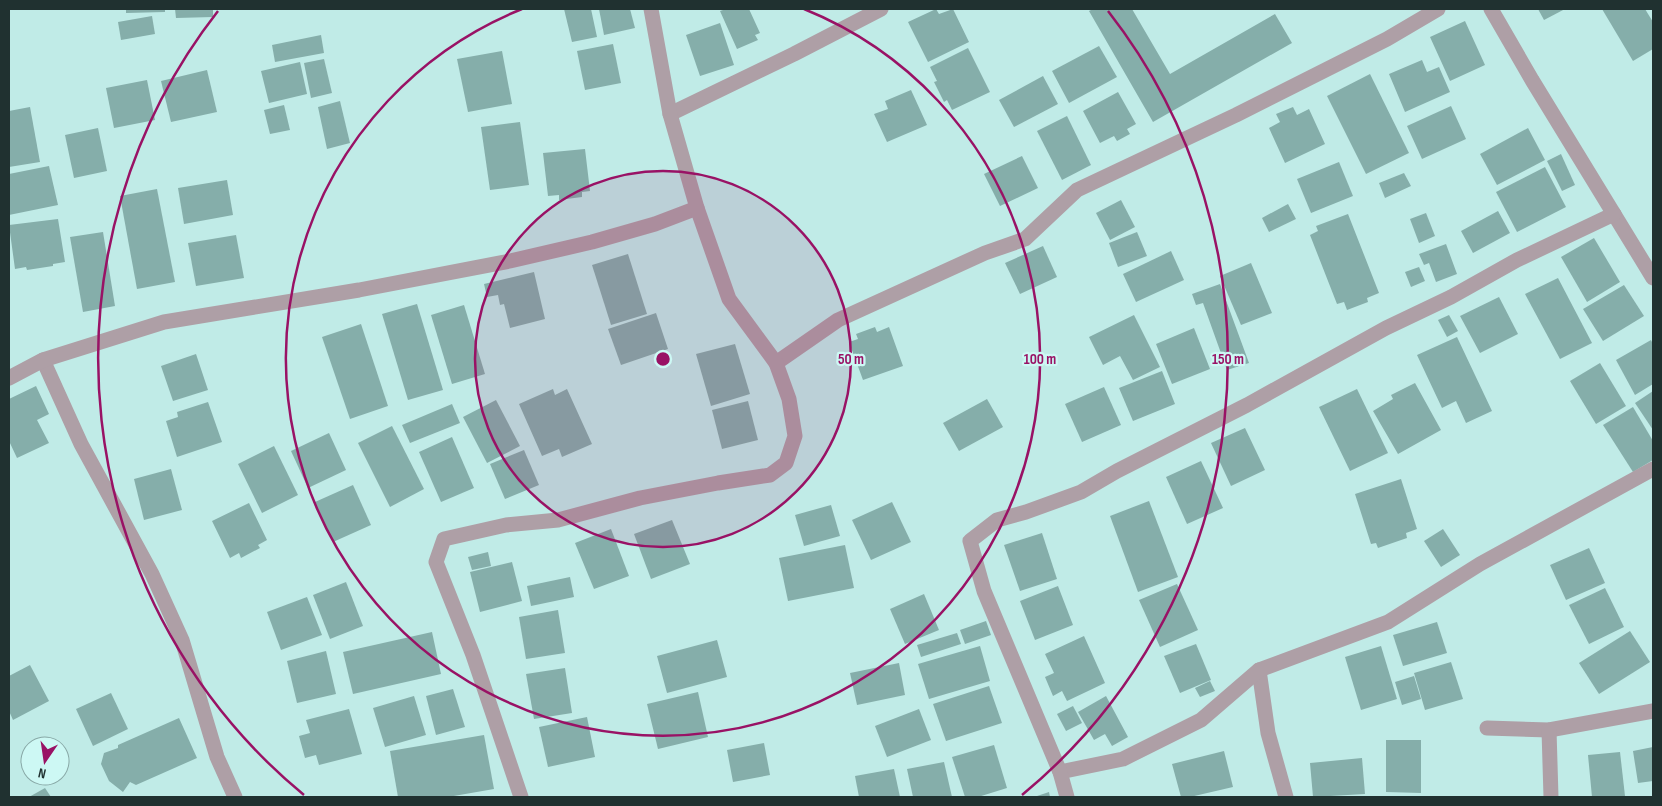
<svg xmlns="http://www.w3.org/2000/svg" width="1662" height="806" viewBox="0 0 1662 806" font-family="'Sofia Sans Condensed',sans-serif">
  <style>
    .building { fill: #85aeaa }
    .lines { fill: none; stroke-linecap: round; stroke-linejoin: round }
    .minor { stroke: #ae9fa6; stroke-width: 15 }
    .ring { fill: none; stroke: #991265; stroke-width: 2.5 }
    .centre { fill: #991265; stroke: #cdf8f4; stroke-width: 2.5 }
    .ring-label { font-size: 15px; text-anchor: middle; font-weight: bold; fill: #991265; stroke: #cdf8f4; stroke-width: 4.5; stroke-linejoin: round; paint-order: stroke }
  </style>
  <rect width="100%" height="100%" fill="#c0ebe7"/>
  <g class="building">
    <path d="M126 9H165V12L126 13Z"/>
    <path d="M175 9H213V17L176 18Z"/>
    <path d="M564 9H591L597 37 572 42Z"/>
    <path d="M599 9H630L635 28 604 35Z"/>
    <path d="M726 9H749L760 33 755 35 758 40 737 49 720 11Z"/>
    <path d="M936 9 939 14 953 9 969 42 928 62 908 22Z"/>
    <path d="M1093 9H1132L1170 74 1275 14 1292 43 1153 122 1089 11Z"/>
    <path d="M1538 9H1565L1544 20Z"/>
    <path d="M1602 9H1645L1653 22V49L1633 61Z"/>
    <path d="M152 16 155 34 121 40 118 22Z"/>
    <path d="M1465 21 1485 65 1450 81 1430 37Z"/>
    <path d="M720 23 734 65 700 76 686 35Z"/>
    <path d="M321 35 324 53 275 62 272 45Z"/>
    <path d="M613 44 621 83 585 90 577 51Z"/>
    <path d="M1099 46 1117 77 1069 103 1052 71Z"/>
    <path d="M968 48 990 92 952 110 947 100 944 102 934 82 937 81 930 67Z"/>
    <path d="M502 51 512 104 468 112 457 59Z"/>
    <path d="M324 59 332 93 311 98 304 63Z"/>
    <path d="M1422 60 1427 72 1439 67 1450 92 1405 112 1389 74Z"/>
    <path d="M300 62 307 94 269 103 261 71Z"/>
    <path d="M207 70 217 112 171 122 161 81Z"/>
    <path d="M1370 74 1409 153 1366 174 1327 96Z"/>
    <path d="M1043 76 1058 104 1014 127 999 100Z"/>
    <path d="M147 80 155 120 114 128 106 88Z"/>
    <path d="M911 90 927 125 887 142 874 114 888 109 885 101Z"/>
    <path d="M1118 92 1136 124 1127 129 1130 134 1117 141 1114 136 1100 143 1083 111Z"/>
    <path d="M340 101 350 143 327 149 318 107Z"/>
    <path d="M284 105 290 130 270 134 264 110Z"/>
    <path d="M1451 106 1466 139 1422 159 1407 126Z"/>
    <path d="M30 107 40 162 9 167V111Z"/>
    <path d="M1293 107 1297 115 1309 109 1325 144 1285 163 1269 128 1280 122 1276 114Z"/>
    <path d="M1067 116 1091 165 1062 180 1037 131Z"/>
    <path d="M520 122 529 185 490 190 481 127Z"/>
    <path d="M98 128 107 171 74 178 65 135Z"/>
    <path d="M1528 128 1545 160 1497 185 1480 154Z"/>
    <path d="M585 149 590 191 582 192V197L559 200V195L548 196 543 153Z"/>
    <path d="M1561 154 1575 185 1562 191 1547 161Z"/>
    <path d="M1022 156 1038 188 1000 206 984 174Z"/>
    <path d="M1339 162 1353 196 1311 213 1297 179Z"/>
    <path d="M49 166 58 205 9 215V174Z"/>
    <path d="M1545 167 1566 207 1517 232 1496 192Z"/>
    <path d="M1404 173 1411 186 1385 198 1379 183Z"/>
    <path d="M227 180 233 215 184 224 178 188Z"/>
    <path d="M157 189 175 282 137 289 120 196Z"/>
    <path d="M1121 200 1135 227 1110 240 1096 213Z"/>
    <path d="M1288 204 1296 219 1269 232 1262 218Z"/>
    <path d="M1498 211 1510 233 1473 253 1461 231Z"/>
    <path d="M1426 213 1435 236 1419 243 1410 219Z"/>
    <path d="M1348 214 1379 293 1367 298 1368 302 1347 310 1344 302 1337 304 1310 235 1318 231 1316 226Z"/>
    <path d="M58 219 65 262 53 264V266L27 270 26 267 15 269 9 225Z"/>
    <path d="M103 232 115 306 83 312 70 237Z"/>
    <path d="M1137 232 1147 256 1118 267 1109 243Z"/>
    <path d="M236 235 244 278 196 286 188 243Z"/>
    <path d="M1594 238 1620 282 1587 302 1561 257Z"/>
    <path d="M1446 244 1457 274 1436 282 1429 263 1424 265 1419 254Z"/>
    <path d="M1043 246 1057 277 1020 294 1005 263Z"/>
    <path d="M1171 251 1184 280 1136 302 1123 274Z"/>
    <path d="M628 254 647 314 611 325 592 265Z"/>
    <path d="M1251 263 1272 313 1241 325 1220 276Z"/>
    <path d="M1419 267 1425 281 1411 287 1405 272Z"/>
    <path d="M534 272 545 319 510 328 504 304 500 305 498 295 487 297 484 284Z"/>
    <path d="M1558 278 1592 343 1560 359 1525 294Z"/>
    <path d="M1220 284 1249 363 1227 370 1203 303 1196 305 1192 294Z"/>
    <path d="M1624 285 1644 316 1603 341 1583 309Z"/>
    <path d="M1499 297 1518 334 1480 353 1460 316Z"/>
    <path d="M417 304 443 390 408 400 382 314Z"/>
    <path d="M464 305 485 374 452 384 431 315Z"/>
    <path d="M656 313 668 349 621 365 608 329Z"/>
    <path d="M1134 315 1160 367 1133 380 1120 356 1103 365 1089 337Z"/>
    <path d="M1449 315 1458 331 1447 337 1438 320Z"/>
    <path d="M361 324 388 406 350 419 322 337Z"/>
    <path d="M875 327 877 332 889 327 903 366 863 380 849 342 858 339 856 334Z"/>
    <path d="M1194 328 1210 369 1172 384 1156 344Z"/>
    <path d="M1457 337 1492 411 1466 423 1456 401 1442 408 1417 355Z"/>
    <path d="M1651 340 1653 344V384L1635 395 1616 360Z"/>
    <path d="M735 344 750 394 711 406 696 354Z"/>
    <path d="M196 354 208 390 173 401 161 366Z"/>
    <path d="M1600 363 1626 406 1596 424 1570 381Z"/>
    <path d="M1162 371 1175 404 1133 421 1119 388Z"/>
    <path d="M1415 383 1441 430 1398 454 1373 411 1393 399 1391 395Z"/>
    <path d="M36 386 49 414 37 420 49 443 17 458 9 441V399Z"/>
    <path d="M1104 387 1121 425 1082 442 1065 404Z"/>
    <path d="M553 389 555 395 567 389 592 444 562 457 559 449 542 456 519 404Z"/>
    <path d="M1357 389 1388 453 1350 471 1319 407Z"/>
    <path d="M1653 391V430L1635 403Z"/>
    <path d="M987 399 1003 427 959 451 943 423Z"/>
    <path d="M496 400 520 446 487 463 463 417Z"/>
    <path d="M748 401 758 440 722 449 712 410Z"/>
    <path d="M208 402 222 442 177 457 166 421 178 417 177 412Z"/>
    <path d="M452 404 460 423 410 443 402 425Z"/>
    <path d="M1633 407 1653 441V460L1633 472 1603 425Z"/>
    <path d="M392 426 424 489 390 507 358 443Z"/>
    <path d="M1245 428 1265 470 1231 486 1211 443Z"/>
    <path d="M329 433 346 470 308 488 291 451Z"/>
    <path d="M452 437 474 488 441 502 419 452Z"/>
    <path d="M274 446 298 495 262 513 238 464Z"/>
    <path d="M524 450 539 485 505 499 490 464Z"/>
    <path d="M1201 461 1223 508 1187 524 1166 477Z"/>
    <path d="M171 469 182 510 144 520 134 479Z"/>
    <path d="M1401 479 1417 529 1406 533 1407 538 1378 548 1376 543 1371 544 1355 494Z"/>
    <path d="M353 485 371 525 333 542 315 502Z"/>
    <path d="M1149 501 1178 577 1138 592 1110 516Z"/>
    <path d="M892 502 911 542 871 560 852 520Z"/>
    <path d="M249 503 267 540 258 545 260 548 241 558 239 553 230 558 212 521Z"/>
    <path d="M831 505 840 536 804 546 795 515Z"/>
    <path d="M672 520 690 564 651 579 634 534Z"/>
    <path d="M611 529 629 576 594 589 575 543Z"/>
    <path d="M1443 529 1460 555 1441 567 1424 541Z"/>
    <path d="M1042 533 1057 579 1020 591 1004 545Z"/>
    <path d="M845 545 854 588 788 601 779 558Z"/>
    <path d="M1589 548 1605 583 1566 600 1550 565Z"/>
    <path d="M488 552 491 566 472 570 468 557Z"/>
    <path d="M512 562 522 601 480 612 470 572Z"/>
    <path d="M570 577 574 597 531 606 527 586Z"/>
    <path d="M346 582 363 626 330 639 313 595Z"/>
    <path d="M1177 584 1198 630 1160 647 1139 600Z"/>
    <path d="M1058 586 1073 625 1035 640 1020 601Z"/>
    <path d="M1605 588 1624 627 1589 644 1569 605Z"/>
    <path d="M924 594 939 630 905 644 890 609Z"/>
    <path d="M307 597 322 635 281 650 267 612Z"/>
    <path d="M558 610 565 653 526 659 519 617Z"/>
    <path d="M986 621 991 635 965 644 960 630Z"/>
    <path d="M1437 622 1447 653 1403 666 1393 635Z"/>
    <path d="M1630 631 1650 662 1599 694 1579 663Z"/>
    <path d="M432 632 441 674 353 694 343 652Z"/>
    <path d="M957 633 961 644 921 657 917 645Z"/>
    <path d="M1084 636 1105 683 1067 701 1062 691 1053 696 1045 677 1054 673 1045 654Z"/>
    <path d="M717 640 727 677 667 693 657 656Z"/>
    <path d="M1196 644 1211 680 1180 693 1164 656Z"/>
    <path d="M980 646 990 681 929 699 918 664Z"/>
    <path d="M1381 646 1397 699 1361 710 1345 657Z"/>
    <path d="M326 651 336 694 297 703 287 661Z"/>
    <path d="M1451 662 1463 699 1425 710 1414 673Z"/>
    <path d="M899 663 905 695 857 705 850 673Z"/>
    <path d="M30 665 49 701 13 720 9 711V676Z"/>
    <path d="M565 668 572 713 534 719 526 674Z"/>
    <path d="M1414 676 1421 699 1402 705 1395 682Z"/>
    <path d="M1210 681 1215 691 1200 697 1195 688Z"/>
    <path d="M989 686 1002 723 946 741 933 704Z"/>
    <path d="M453 689 465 727 436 735 426 696Z"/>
    <path d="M698 692 708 737 658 749 647 704Z"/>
    <path d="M111 693 128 729 93 746 76 709Z"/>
    <path d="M414 696 426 735 385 747 373 708Z"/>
    <path d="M1106 696 1128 737 1112 746 1105 734 1094 740 1078 712Z"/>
    <path d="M1073 706 1082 723 1066 731 1057 714Z"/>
    <path d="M349 709 362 754 319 765 316 755 305 758 299 736 310 733 306 720Z"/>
    <path d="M919 709 931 740 887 757 875 726Z"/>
    <path d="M587 717 595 757 548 767 539 727Z"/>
    <path d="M179 718 197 758 136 785 130 782 123 792 109 781 101 764 104 753 118 748V745Z"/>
    <path d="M484 735 494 789 448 797H398L390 751Z"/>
    <path d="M1386 740H1421V793L1386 792Z"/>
    <path d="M764 743 770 775 733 782 727 750Z"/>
    <path d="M994 745 1007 788 978 797H965L952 757Z"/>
    <path d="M1653 747V781L1638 783 1633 751Z"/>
    <path d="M1224 751 1233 787 1190 797H1181L1172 764Z"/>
    <path d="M1620 752 1625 796 1592 797 1588 755Z"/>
    <path d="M1362 758 1365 794 1313 797 1310 763Z"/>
    <path d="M944 762 952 797H913L907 769Z"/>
    <path d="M894 769 900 797H859L855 776Z"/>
    <path d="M45 788 51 797H29Z"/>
    <path d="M1049 792 1050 797H1034Z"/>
  </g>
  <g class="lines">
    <g class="minor">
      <path d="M1491 9 1532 80 1653 278"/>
      <path d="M670 114 794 54 881 9"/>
      <path d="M43 360 81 444 152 574 182 640 217 757 235 797"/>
      <path d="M776 363 838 320 985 253 1025 239 1077 190 1236 115 1387 39 1438 9"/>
      <path d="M9 378 43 360 164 322 359 290 510 261 592 242 655 224 697 208"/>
      <path d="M1259 670 1268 733 1286 797"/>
      <path d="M1487 728 1549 730 1653 711"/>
      <path d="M1549 730 1551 797"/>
      <path d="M1060 772 1123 759 1201 720 1259 670 1388 622 1480 564 1653 469"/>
      <path d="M521 797 473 655 436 562 444 539 506 525 558 520 640 498 718 483 770 475 786 463 795 436 789 399 776 363 729 299 697 208 670 114 651 9"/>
      <path d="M1067 797 1060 772 984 591 970 541 997 520 1026 512 1081 492 1117 471 1247 405 1386 328 1451 297 1517 260 1614 214"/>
    </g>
  </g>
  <circle cx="663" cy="359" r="188" fill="#991265" fill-opacity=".12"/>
  <g class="ring">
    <circle cx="663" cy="359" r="188"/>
    <path d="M804 9A377 377 0 1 1 522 9"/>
    <path d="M304 795A565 565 0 0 1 218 11M1108 11A565 565 0 0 1 1022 795"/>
  </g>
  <circle cx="663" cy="359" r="8" class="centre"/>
  <g class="ring-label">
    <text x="851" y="364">50 m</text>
    <text x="1040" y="364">100 m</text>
    <text x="1228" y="364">150 m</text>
  </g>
  <rect width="1662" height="806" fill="none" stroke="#203130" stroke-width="20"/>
  <g transform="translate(45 761) rotate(193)"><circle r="24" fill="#cdf8f4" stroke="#88a8a6"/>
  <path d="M0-4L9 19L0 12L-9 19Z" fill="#991265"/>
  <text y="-8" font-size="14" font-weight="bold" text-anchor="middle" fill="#203130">N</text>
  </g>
</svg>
